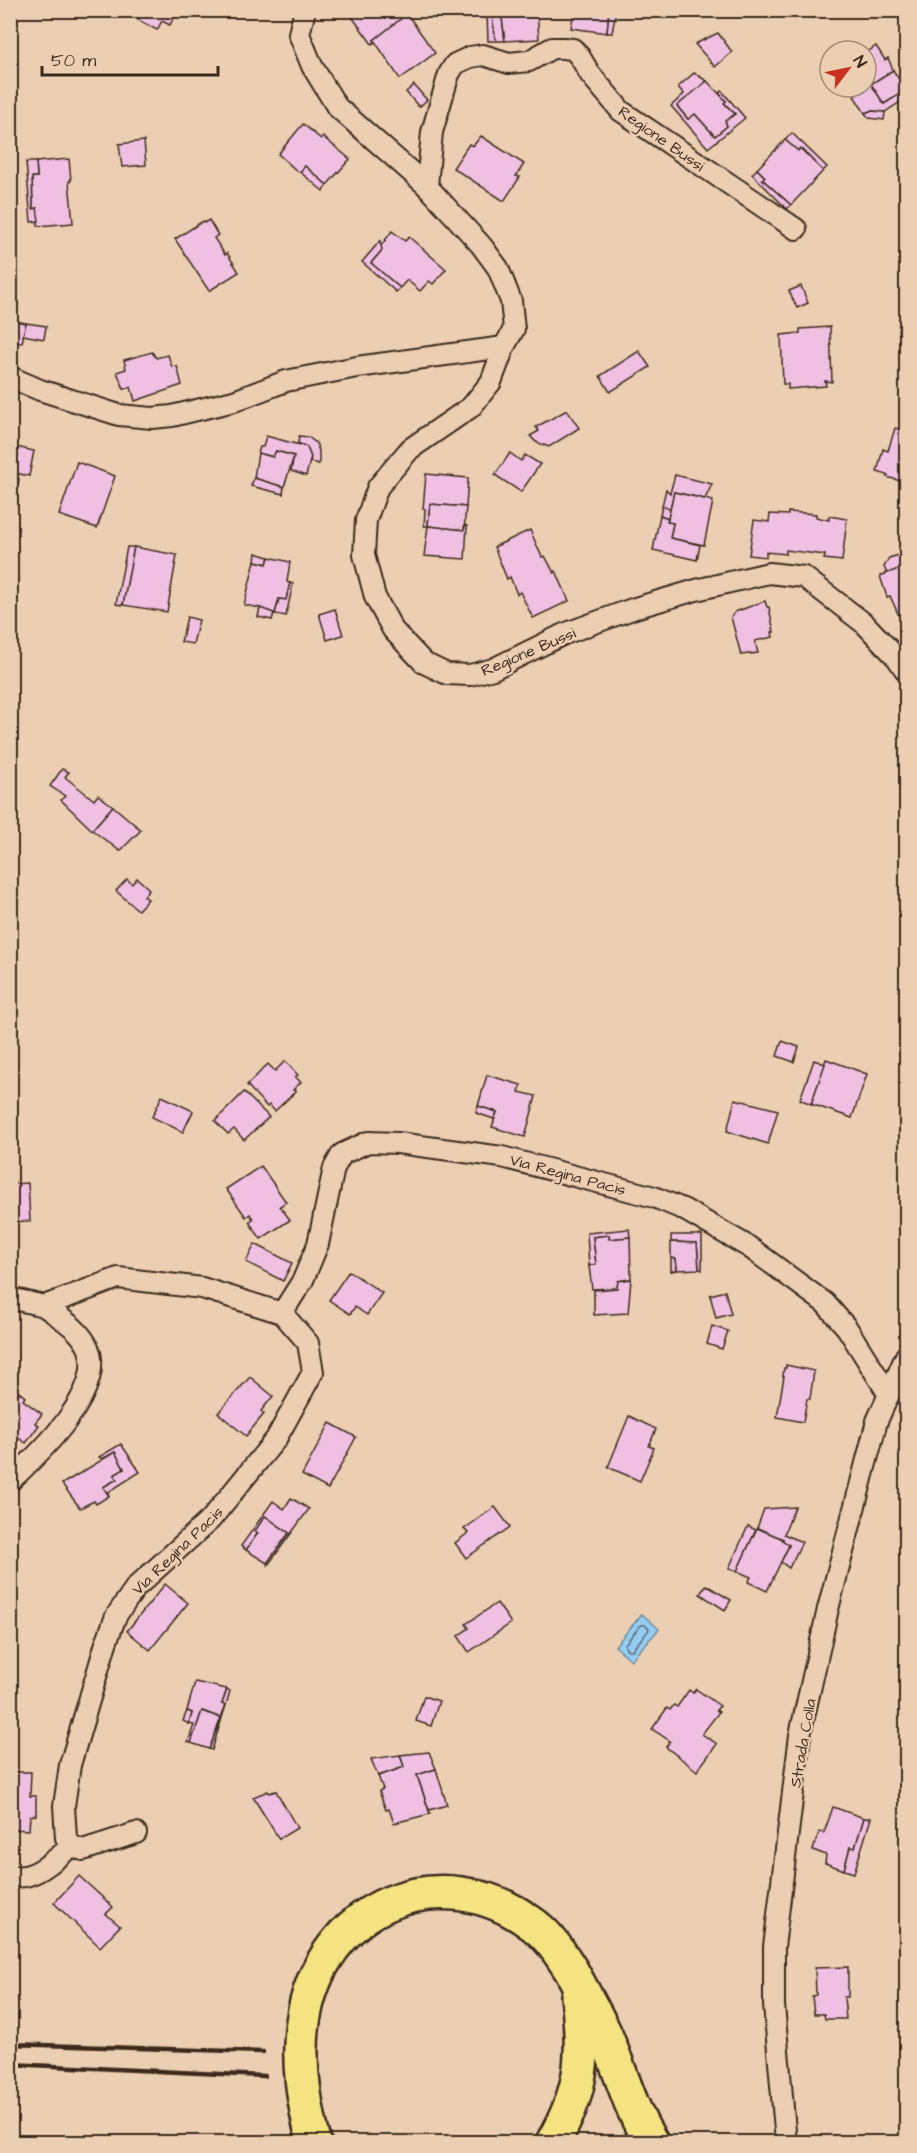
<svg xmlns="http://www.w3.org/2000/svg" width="917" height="2153" viewBox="0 0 917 2153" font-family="'Architects Daughter',sans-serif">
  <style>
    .water { fill: #95ccf4; stroke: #718b9e; stroke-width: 1.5 }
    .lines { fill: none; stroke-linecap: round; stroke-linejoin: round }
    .shore { stroke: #5f6b74; stroke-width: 1.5 }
    .building { fill: #f0c0e2; stroke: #3b2a1e; stroke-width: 1.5 }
    .street-casing { stroke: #3b2a1e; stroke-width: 24 }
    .highway-casing { stroke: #3b2a1e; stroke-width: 38 }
    .street { stroke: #eccfb2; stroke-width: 20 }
    .highway { stroke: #f5e382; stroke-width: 33 }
    .rail { stroke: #3b2a1e; stroke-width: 4.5 }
    .labels { text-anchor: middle; stroke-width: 4.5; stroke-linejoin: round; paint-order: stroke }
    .street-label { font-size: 16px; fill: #3b2a1e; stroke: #eccfb2 }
  </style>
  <rect width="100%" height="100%" fill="#eccfb2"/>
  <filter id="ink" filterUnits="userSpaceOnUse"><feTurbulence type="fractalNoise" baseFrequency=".0167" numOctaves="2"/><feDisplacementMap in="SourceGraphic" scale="12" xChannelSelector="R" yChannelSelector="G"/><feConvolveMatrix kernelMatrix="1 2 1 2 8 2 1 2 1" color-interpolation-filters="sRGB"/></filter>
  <g filter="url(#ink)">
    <path class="water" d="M642 1614 659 1629 631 1660 615 1646Z"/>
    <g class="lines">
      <path class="shore" d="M645 1625 649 1628 648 1631 632 1650H628L625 1647V1644L641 1625Z"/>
    </g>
    <g class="building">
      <path d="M138 10H177L170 25 162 21 157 30 138 20 142 12Z"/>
      <path d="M347 10H400L404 17 374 40 375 42 372 44Z"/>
      <path d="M473 10H491L496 41H488L487 14H473Z"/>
      <path d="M491 10H501L505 41H496Z"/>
      <path d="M501 10H537L539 39 505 41Z"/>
      <path d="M574 10H609L607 33 571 28Z"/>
      <path d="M609 10H616L612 33H607Z"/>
      <path d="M407 14 435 53 400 79 374 40Z"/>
      <path d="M718 33 732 52 715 67 695 44Z"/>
      <path d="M876 46 885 60 888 58 893 70 871 84 884 104 906 90V98L885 112 870 111 865 113 854 96 868 88 866 86V53Z"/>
      <path d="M893 70 906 90 884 104 871 84Z"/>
      <path d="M694 73 707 81 677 106 688 119 695 114 715 136 727 126 725 121 735 114 724 103 726 101 719 93 722 91 745 118 708 148 671 106 684 94 678 87Z"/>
      <path d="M707 81 726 101 724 103 735 114 725 121 727 126 715 136 695 114 688 119 677 106Z"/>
      <path d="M414 85 427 100 419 107 406 92Z"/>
      <path d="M870 111 885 112 884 120 869 118 865 113Z"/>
      <path d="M303 124 321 139 323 137 350 159 327 185 305 166 300 172 297 171 278 154Z"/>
      <path d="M792 133 827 167 823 171 800 148 798 151 785 140Z"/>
      <path d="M481 136 524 164 516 176 520 177 504 201 453 168 469 144 473 146Z"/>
      <path d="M785 140 798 151 800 148 823 171 791 205 762 179 765 177 757 169Z"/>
      <path d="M144 141 146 165 122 167 119 144Z"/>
      <path d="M69 159 71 181H69L73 223 38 226 37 208 33 209 32 177H37L36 162Z"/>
      <path d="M26 162H36L37 177H32L33 209 37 208 39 221 31 222Z"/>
      <path d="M305 166 327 185 323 191 300 172Z"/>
      <path d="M757 169 765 177 762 179 791 205 787 209 752 174Z"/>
      <path d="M209 220 218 235 214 238 225 255 227 253 239 272 209 291 175 239 203 221 204 223Z"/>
      <path d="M392 231 405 241 409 237 446 269 433 284 429 281 420 291 407 280 400 288 371 263 382 250 380 247Z"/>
      <path d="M380 241 382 250 371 263 400 288 396 292 362 262Z"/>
      <path d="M801 286 808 303 797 308 789 291Z"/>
      <path d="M10 320 26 323 22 343 10 342Z"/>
      <path d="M26 323 46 326 44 339 23 335Z"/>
      <path d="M830 327 832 382 825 381 826 386 788 389V384H783L781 335 800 333V329Z"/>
      <path d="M639 351 650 367 610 392 600 376Z"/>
      <path d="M152 352 156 358 168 355 172 367 177 366 182 385 135 401 131 387 124 389 117 372 126 369 124 360Z"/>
      <path d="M567 410 579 428 549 447 536 442 530 436 539 431 536 427Z"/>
      <path d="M904 413H906V485L904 484V482L887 477 888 475 877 472 883 449 888 451 895 428 900 429Z"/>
      <path d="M266 436 307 447 311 457 306 476 291 471 294 456 276 451 273 457 258 453 260 447H263Z"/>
      <path d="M299 436 308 437 316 443 319 451V464L310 462 311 457 307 447 298 443Z"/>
      <path d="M16 447 34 451 29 476 11 472Z"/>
      <path d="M276 451 294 456 284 487 254 478 258 453 273 457Z"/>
      <path d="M510 453 521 461 525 455 540 464 521 492 495 475Z"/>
      <path d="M77 462 115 476 97 528 59 515Z"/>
      <path d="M426 474 468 478 466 507 430 504 428 526H424L425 509H423Z"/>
      <path d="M675 475 712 484 705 499 674 492 670 509 662 506 666 489 670 493Z"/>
      <path d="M10 477 19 479 10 521Z"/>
      <path d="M254 478 284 487 283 494 251 486Z"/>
      <path d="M674 492 713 501 704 545 670 538 673 523 667 522Z"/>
      <path d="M430 504 466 507 464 530 428 526Z"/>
      <path d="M662 506 670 509 668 518 660 515Z"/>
      <path d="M788 512 816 514V517L829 520V516L847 519 842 561 824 559 825 555 786 550V554L766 552V557L749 555 754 520 769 522 770 514 788 515Z"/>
      <path d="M660 515 668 518 667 522 673 523 670 538 700 545 697 560 653 550Z"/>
      <path d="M465 525 467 526 465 559 424 556 428 526 464 530Z"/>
      <path d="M530 530 542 557 545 556 554 573 556 571 569 601 533 618 520 592 517 594 510 577 507 579 494 547Z"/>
      <path d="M127 547H134L123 605 116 604Z"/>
      <path d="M134 547 177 555 167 612 123 605Z"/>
      <path d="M256 553 269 557 267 564 255 561Z"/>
      <path d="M906 553V566L887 574 884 567 889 558Z"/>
      <path d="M269 557 290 562 287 582 290 583 286 600 279 599 275 614 260 608 244 605 255 561 267 564Z"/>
      <path d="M906 566V615L900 618 890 596 887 597 880 576Z"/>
      <path d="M290 583 293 584 286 616 275 614 279 599 286 600Z"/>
      <path d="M765 601 767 607H769L774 632H772L773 637 755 641 758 653 741 655 731 617 735 612Z"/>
      <path d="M260 608 274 613 272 620 258 617Z"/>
      <path d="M335 609 343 635 327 640 319 614Z"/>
      <path d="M187 617 199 620 193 644 181 642Z"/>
      <path d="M62 769 69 772 65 777 94 800 98 795 113 806 92 830 61 800 65 796 50 786Z"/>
      <path d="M113 806 141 830 120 851 92 830Z"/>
      <path d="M137 878 149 889 144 896 148 899 138 910 116 891 127 879 132 884Z"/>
      <path d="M782 1041 799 1047 794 1062 777 1056Z"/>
      <path d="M826 1059 867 1074 852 1118 811 1104Z"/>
      <path d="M814 1060 825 1064 811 1104 800 1099Z"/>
      <path d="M285 1061 298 1075 295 1077 301 1082 293 1090 296 1091 275 1111 269 1105 267 1107 247 1085 268 1064 275 1071Z"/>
      <path d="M487 1075 521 1085 519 1092 536 1096 525 1137 492 1127 497 1112 478 1106Z"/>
      <path d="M244 1092 269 1117 244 1140 234 1129 228 1134 215 1121Z"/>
      <path d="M162 1096 193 1111 183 1132 152 1117Z"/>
      <path d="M735 1099 778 1110 768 1144 727 1131Z"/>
      <path d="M478 1106 497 1112 494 1119 476 1113Z"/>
      <path d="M261 1166 286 1202 280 1206 290 1220 261 1239 249 1222 253 1219 250 1214 246 1217 226 1189Z"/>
      <path d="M10 1179H14V1184L28 1183 30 1221 10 1222Z"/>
      <path d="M629 1229 630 1237 609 1239V1235L593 1237 596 1264 589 1266 587 1233Z"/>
      <path d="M609 1235V1239L630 1237 631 1279 618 1281 617 1288 592 1289 589 1266 596 1264 593 1237Z"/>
      <path d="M671 1235H702V1270L699 1269 697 1243 671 1242Z"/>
      <path d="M671 1242 697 1243 699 1269 677 1270 676 1259 671 1258Z"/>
      <path d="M255 1244 292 1263 283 1281 246 1262Z"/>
      <path d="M671 1258 676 1259 677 1270 671 1271Z"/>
      <path d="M349 1271 382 1293 367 1315 355 1307 350 1314 329 1300Z"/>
      <path d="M631 1279 628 1313 594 1315V1290L617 1288 618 1281Z"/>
      <path d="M725 1291 731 1314 716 1318 710 1295Z"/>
      <path d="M712 1326 728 1331 722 1349 707 1344Z"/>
      <path d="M786 1365 814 1371 810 1399H807L803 1422 777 1417 784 1376H783L784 1368H786Z"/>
      <path d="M250 1377 273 1396 261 1411 264 1414 246 1436 218 1413Z"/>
      <path d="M10 1390 17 1395 19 1392 25 1397 23 1400 42 1414 35 1423 39 1425 26 1443 17 1437 15 1440 10 1436Z"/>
      <path d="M629 1416 656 1429 649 1446 654 1448 640 1481 608 1467Z"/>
      <path d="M330 1423 356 1437 328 1489 302 1475Z"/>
      <path d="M121 1444 140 1472 107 1493 103 1487 117 1479 114 1475 124 1469 115 1452 102 1459 99 1457Z"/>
      <path d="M115 1452 124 1469 114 1475 117 1479 103 1487 109 1496 96 1504 94 1501 80 1508 62 1484Z"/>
      <path d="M291 1498 309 1509 268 1565 267 1563 289 1533 279 1526 265 1516 255 1531 258 1533 246 1550 241 1546 273 1501 284 1509Z"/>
      <path d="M495 1507 510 1527 466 1558 455 1543 468 1533 464 1529Z"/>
      <path d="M795 1507 784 1534 802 1542 789 1568 781 1562 789 1545 782 1540 783 1539 757 1528 764 1509Z"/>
      <path d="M265 1516 289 1533 267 1563 246 1550 258 1533 255 1531Z"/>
      <path d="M748 1526 756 1530 737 1571 729 1568Z"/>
      <path d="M757 1528 783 1539 782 1540 789 1545 767 1591 748 1582 751 1577 737 1571Z"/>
      <path d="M165 1584 188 1603 150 1650 127 1631Z"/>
      <path d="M706 1585 731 1600 725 1610 700 1594Z"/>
      <path d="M497 1603 511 1623 469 1652 458 1636 469 1628 466 1624Z"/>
      <path d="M195 1682 227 1689 222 1704 226 1705 221 1718 202 1711 191 1743 188 1742 194 1725 189 1724 192 1713 187 1711Z"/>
      <path d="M227 1689 230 1691 226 1705 222 1704Z"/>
      <path d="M696 1689 720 1706 716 1710 719 1712 702 1734 717 1744 697 1771 666 1747 670 1741 652 1729 667 1708 670 1710 674 1705 677 1707 689 1690 693 1693Z"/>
      <path d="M424 1696 439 1701 431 1726 416 1721Z"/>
      <path d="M226 1705 212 1750 209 1749Z"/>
      <path d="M187 1711 192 1713 189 1724 183 1721Z"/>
      <path d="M202 1711 221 1718 209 1749 191 1743Z"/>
      <path d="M429 1752 436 1769 417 1775 430 1814 394 1823 389 1809 386 1810 379 1791 383 1789 378 1776 404 1767 400 1755Z"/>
      <path d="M400 1755 404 1767 378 1776 371 1759Z"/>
      <path d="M436 1769 447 1805 429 1810 417 1775Z"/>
      <path d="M10 1772H31L30 1796H36V1815L30 1816 29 1830 10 1829Z"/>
      <path d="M268 1791 269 1793 276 1791 297 1828 279 1839 253 1797Z"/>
      <path d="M833 1807 864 1818 855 1848 850 1847 844 1870 825 1863 826 1855 813 1850 819 1832 824 1833Z"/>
      <path d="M864 1818H871L854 1873 844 1870 850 1847 855 1848Z"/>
      <path d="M79 1876 113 1907 106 1914 120 1926 100 1947 54 1903Z"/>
      <path d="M10 1956 16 1963 10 1968Z"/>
      <path d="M848 1967V1997H844L846 2019H825L824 2014H814L812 1996 816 1995 815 1968Z"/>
    </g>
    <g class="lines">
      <g class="street-casing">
        <g id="street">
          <path d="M305 10 299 34 312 66 337 107 427 186 481 245 498 268 511 301 514 329 504 347 491 382 471 407 410 449 378 487 366 520 364 555 375 597 393 630 424 663 447 674 470 675 493 669 564 634 635 608 696 590 769 573 804 577 865 624 897 658 906 671"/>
          <path d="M427 186 432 132 449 74 455 64 470 57 483 55 509 63 529 61 552 48H563L573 49 580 57 590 74 621 111 796 229"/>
          <path d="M10 377 40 390 119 415 152 418 172 416 234 401 286 381 357 367 504 347"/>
          <path d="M10 1298 44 1306 118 1278 202 1288 282 1313 308 1343 313 1372 276 1439 211 1519 136 1587 116 1616 106 1643 70 1765 64 1806 66 1838 72 1846 83 1850 136 1833"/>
          <path d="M282 1313 303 1280 318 1244 334 1168 342 1154 368 1142 398 1143 502 1157 654 1197 683 1209 749 1247 825 1303 847 1328 889 1395"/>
          <path d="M10 1481C39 1454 107 1390 88 1347 79 1328 60 1318 44 1306"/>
          <path d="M10 1875C32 1883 55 1859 72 1846"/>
          <path d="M786 2142 774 2005V1947L800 1735 828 1609 877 1421 906 1356"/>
        </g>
      </g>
      <g class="highway-casing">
        <g id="highway">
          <path d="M314 2142C304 2103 297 2062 303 2022 320 1905 440 1854 534 1925 550 1937 560 1953 571 1970 582 1990 593 2010 603 2030 620 2067 629 2108 651 2142"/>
          <path d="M553 2142C583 2090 585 2056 578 1996"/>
        </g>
      </g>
      <use href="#street" class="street"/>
      <use href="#highway" class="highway"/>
      <g class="rail">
        <path d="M10 2044 263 2052"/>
        <path d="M10 2064 265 2076"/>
      </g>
    </g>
  </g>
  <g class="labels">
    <g class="street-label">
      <text transform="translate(662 138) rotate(35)" y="6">Regione Bussi</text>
      <text transform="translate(528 651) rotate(-23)" y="6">Regione Bussi</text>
      <text transform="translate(568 1174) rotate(15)" y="6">Via Regina Pacis</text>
      <text transform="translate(177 1550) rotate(-44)" y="6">Via Regina Pacis</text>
      <text transform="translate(802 1743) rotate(-80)" y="6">Strada Colla</text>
    </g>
  </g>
  <rect width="917" height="2153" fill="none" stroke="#eccfb2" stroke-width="36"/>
  <rect x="18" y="18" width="881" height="2117" fill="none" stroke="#3b2a1e" stroke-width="2" filter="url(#ink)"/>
  <g transform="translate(848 69) rotate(58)"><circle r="28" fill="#eccfb2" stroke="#a58d77" stroke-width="1.5"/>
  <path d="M0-4.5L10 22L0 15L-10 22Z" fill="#c8321e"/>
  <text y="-9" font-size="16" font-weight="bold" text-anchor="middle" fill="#3b2a1e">N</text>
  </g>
  <path d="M42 66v9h176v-9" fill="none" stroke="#3b2a1e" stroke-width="3"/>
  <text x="51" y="66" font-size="18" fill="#3b2a1e" stroke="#eccfb2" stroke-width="4.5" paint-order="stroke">50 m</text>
</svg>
